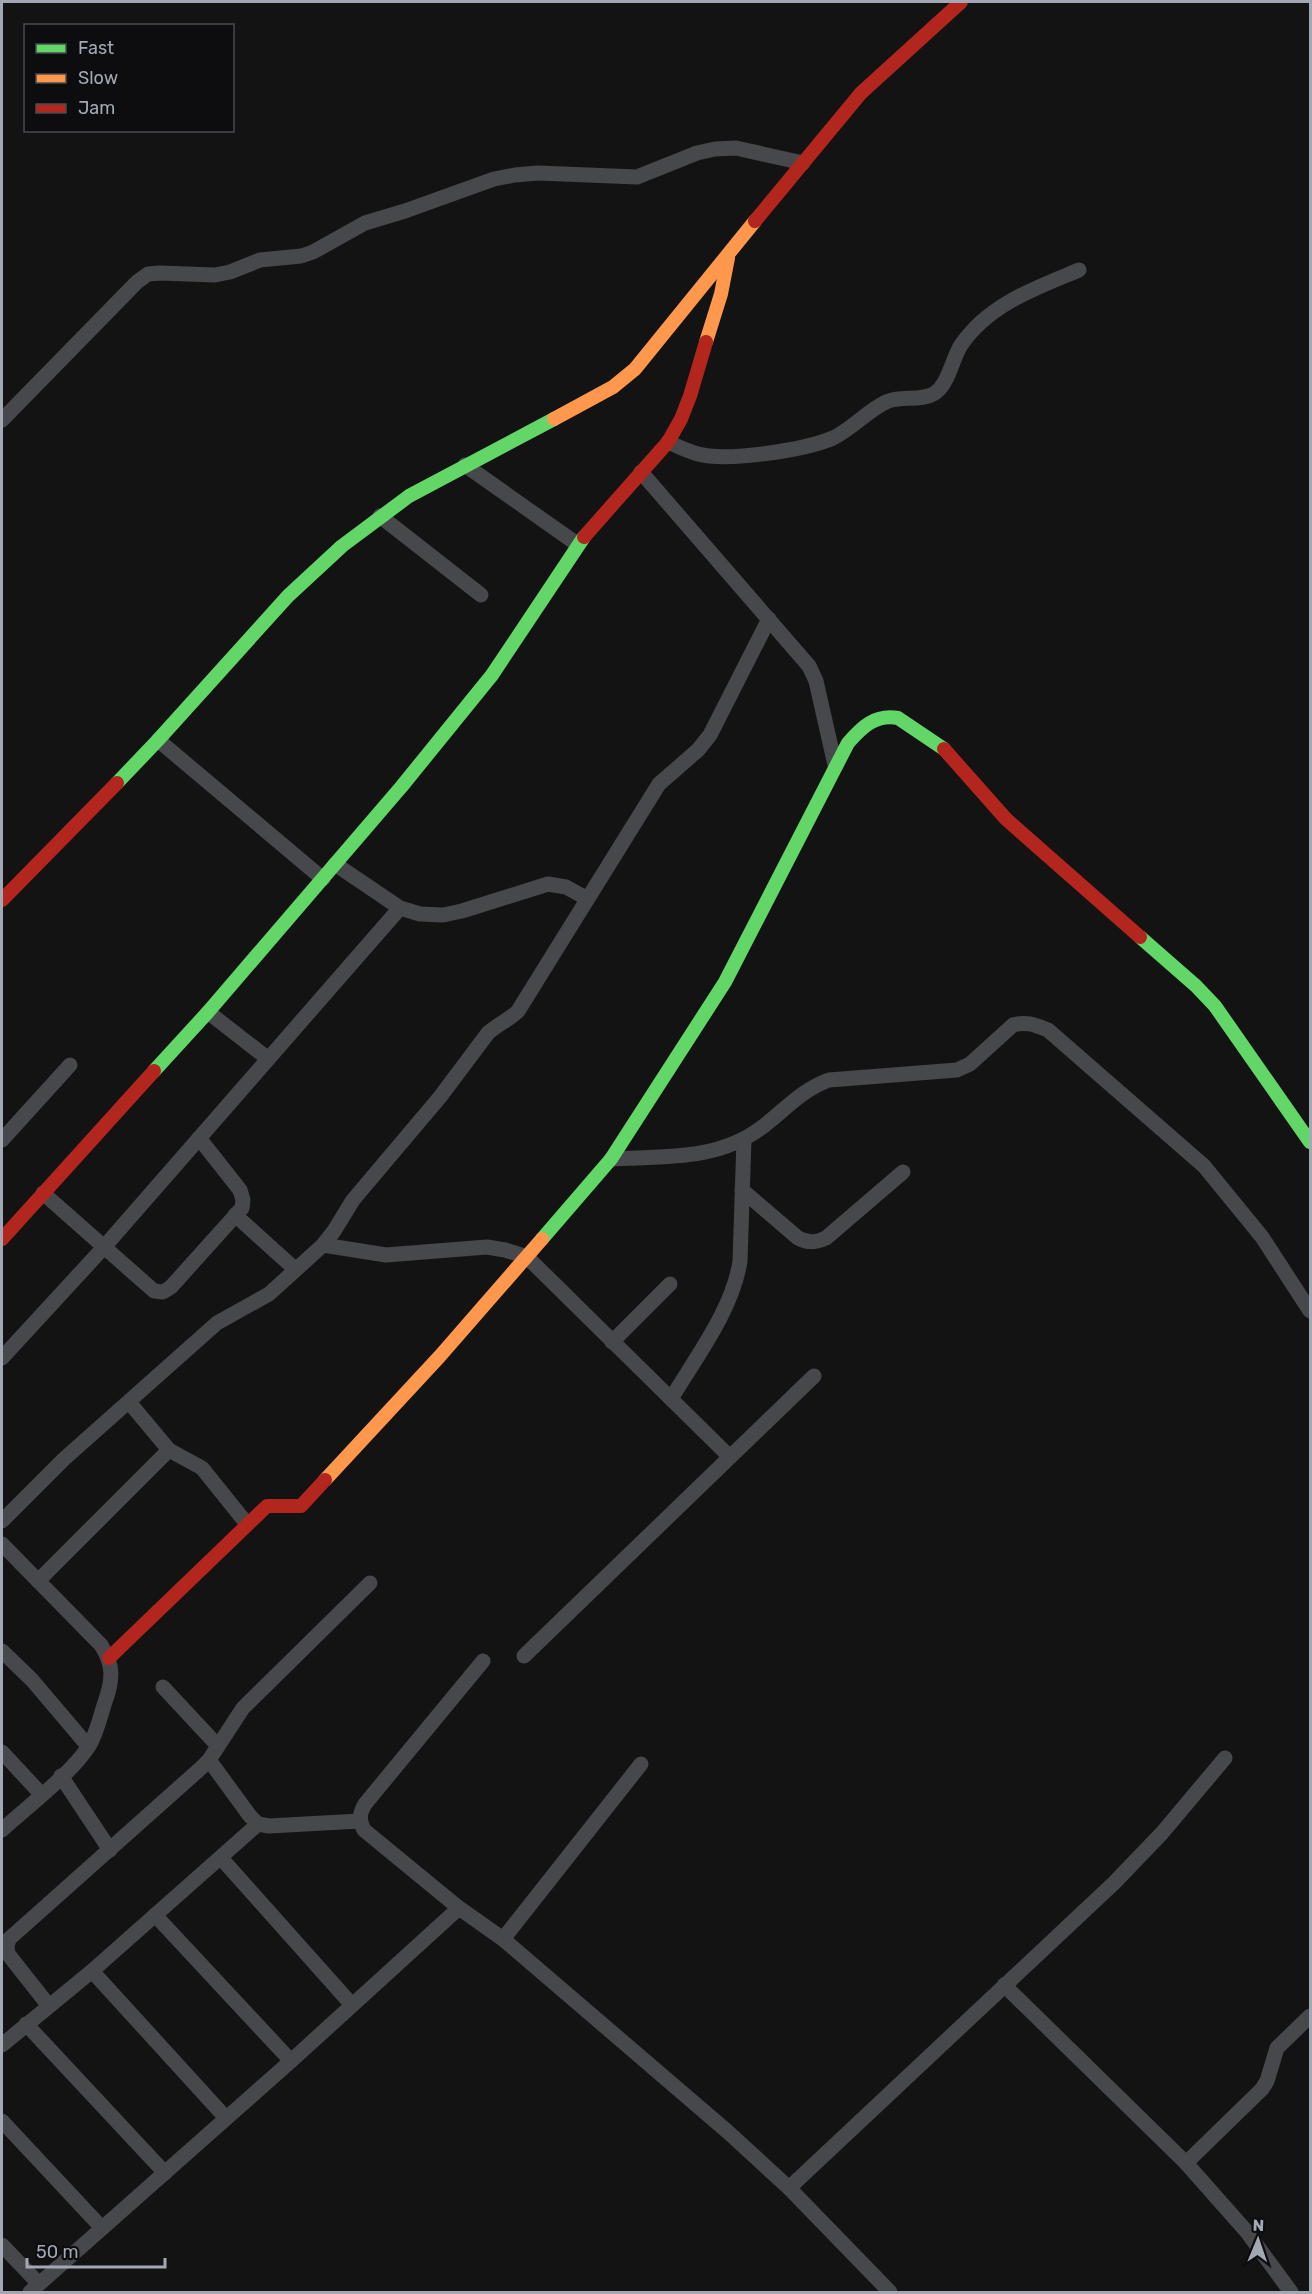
<svg xmlns="http://www.w3.org/2000/svg" width="1312" height="2294" viewBox="0 0 1312 2294" font-family="Rubik,sans-serif">
  <style>
    .lines { fill: none; stroke-linecap: round; stroke-linejoin: round }
    .street { stroke: #47484c; stroke-width: 15 }
    .fast { stroke: #63d668; stroke-width: 14 }
    .slow { stroke: #ff974d; stroke-width: 14 }
    .jam { stroke: #b3261e; stroke-width: 14 }
  </style>
  <rect width="100%" height="100%" fill="#131313"/>
  <g class="lines">
    <g class="street">
      <path d="M2 420 137 282 148 274 160 273 215 275 230 272 260 260 301 256 313 252 365 223 405 211 494 179 515 175 538 173 637 177 697 153 715 149 736 148 803 163"/>
      <path d="M668 442C677 446 687 451 698 454 727 462 805 450 833 438 852 429 867 411 886 402 901 395 921 402 935 393 949 383 952 359 961 345 989 304 1036 288 1079 270"/>
      <path d="M465 465 577 544"/>
      <path d="M641 472 809 666 816 681 835 765"/>
      <path d="M380 516 481 595"/>
      <path d="M158 740 323 879"/>
      <path d="M335 864 400 908 420 914 443 915 462 911 548 884 566 887 586 898"/>
      <path d="M208 1012 267 1058"/>
      <path d="M2 1140 70 1065"/>
      <path d="M611 1159C663 1156 717 1161 761 1128 784 1111 801 1090 829 1080L957 1070 970 1064 1013 1025C1026 1021 1035 1025 1048 1030L1204 1166 1262 1237 1310 1311"/>
      <path d="M742 1190 798 1238C808 1243 815 1243 826 1238L903 1172"/>
      <path d="M43 1193 154 1291 163 1292 171 1287 242 1208 243 1200 240 1190 199 1138"/>
      <path d="M235 1215 295 1269"/>
      <path d="M323 1245 386 1255 487 1247 505 1250 527 1257 730 1457"/>
      <path d="M612 1342 670 1284"/>
      <path d="M2 1358 105 1246 400 908"/>
      <path d="M671 1399C696 1357 733 1309 740 1261L744 1139"/>
      <path d="M129 1402 169 1450 202 1468 247 1524"/>
      <path d="M2 1521 64 1459 217 1323 269 1294 323 1245 334 1231 353 1200 440 1097 488 1033C498 1024 509 1020 518 1011L659 784 698 750 710 735 769 619"/>
      <path d="M2 1544 101 1645C114 1665 113 1680 105 1702 100 1717 97 1733 89 1746 70 1775 28 1806 2 1830"/>
      <path d="M38 1581 169 1450"/>
      <path d="M2 1651 32 1680 88 1746"/>
      <path d="M524 1656 814 1376"/>
      <path d="M483 1661 365 1804C359 1814 359 1820 364 1830L459 1908 503 1939 728 2132 789 2188 890 2292"/>
      <path d="M163 1687 218 1746"/>
      <path d="M2 1752 41 1794"/>
      <path d="M209 1760 250 1816 258 1824 269 1826 360 1821"/>
      <path d="M61 1776 110 1850"/>
      <path d="M221 1858 352 2005"/>
      <path d="M155 1915 291 2061"/>
      <path d="M503 1939 641 1764"/>
      <path d="M92 1971 226 2118"/>
      <path d="M1004 1985 1186 2163 1247 2232 1291 2292"/>
      <path d="M49 2006 8 1954 7 1946 9 1939 201 1768 209 1760 243 1708 370 1583"/>
      <path d="M26 2024 165 2173"/>
      <path d="M2 2045 92 1971 258 1824"/>
      <path d="M2 2121 102 2228"/>
      <path d="M1186 2163 1262 2089 1267 2081 1277 2048 1310 2016"/>
      <path d="M789 2188 1114 1883 1162 1833 1225 1758"/>
      <path d="M2 2245 39 2284"/>
      <path d="M30 2292 291 2061 459 1908"/>
    </g>
    <g class="fast">
      <path d="M117 783 158 740 288 596 342 546 409 496 554 419"/>
      <path d="M1140 937 1196 986 1215 1006 1310 1142"/>
      <path d="M154 1071 208 1012 402 786 492 675 584 537"/>
      <path d="M542 1239 611 1159 725 982 848 743C862 727 875 714 898 718L944 749"/>
    </g>
    <g class="slow">
      <path d="M706 342 721 294 728 258"/>
      <path d="M554 419 613 387 635 369 755 221"/>
      <path d="M325 1480 440 1356 542 1239"/>
    </g>
    <g class="jam">
      <path d="M755 221 861 93 961 2"/>
      <path d="M584 537 668 442 681 419 690 396 706 342"/>
      <path d="M944 749 1006 819 1140 937"/>
      <path d="M2 900 117 783"/>
      <path d="M2 1239 154 1071"/>
      <path d="M109 1658 267 1506H301L325 1480"/>
    </g>
  </g>
  <rect width="1312" height="2294" fill="none" stroke="#a3a8b5" stroke-width="6"/>
  <rect x="24" y="24" width="210" height="108" fill="#0d0d0f" stroke="#494b51" stroke-width="1.5"/>
  <rect x="36" y="44" width="30" height="9" fill="#63d668" stroke="#494b51" stroke-width="1.5"/>
  <text x="78" y="54" font-size="18" fill="#a3a8b5">Fast</text>
  <rect x="36" y="74" width="30" height="9" fill="#ff974d" stroke="#494b51" stroke-width="1.5"/>
  <text x="78" y="84" font-size="18" fill="#a3a8b5">Slow</text>
  <rect x="36" y="104" width="30" height="9" fill="#b3261e" stroke="#494b51" stroke-width="1.5"/>
  <text x="78" y="114" font-size="18" fill="#a3a8b5">Jam</text>
  <g transform="translate(1258 2240) rotate(2)" stroke="#0d0d0f" stroke-width="4.5" paint-order="stroke">
  <path d="M0-4.5L10 22L0 15L-10 22Z" fill="#a3a8b5"/>
  <text y="-9" font-size="16" font-weight="bold" text-anchor="middle" fill="#a3a8b5">N</text>
  </g>
  <path d="M27 2258v9h138v-9" fill="none" stroke="#a3a8b5" stroke-width="3"/>
  <text x="36" y="2258" font-size="18" fill="#a3a8b5" stroke="#0d0d0f" stroke-width="4.5" paint-order="stroke">50 m</text>
</svg>
